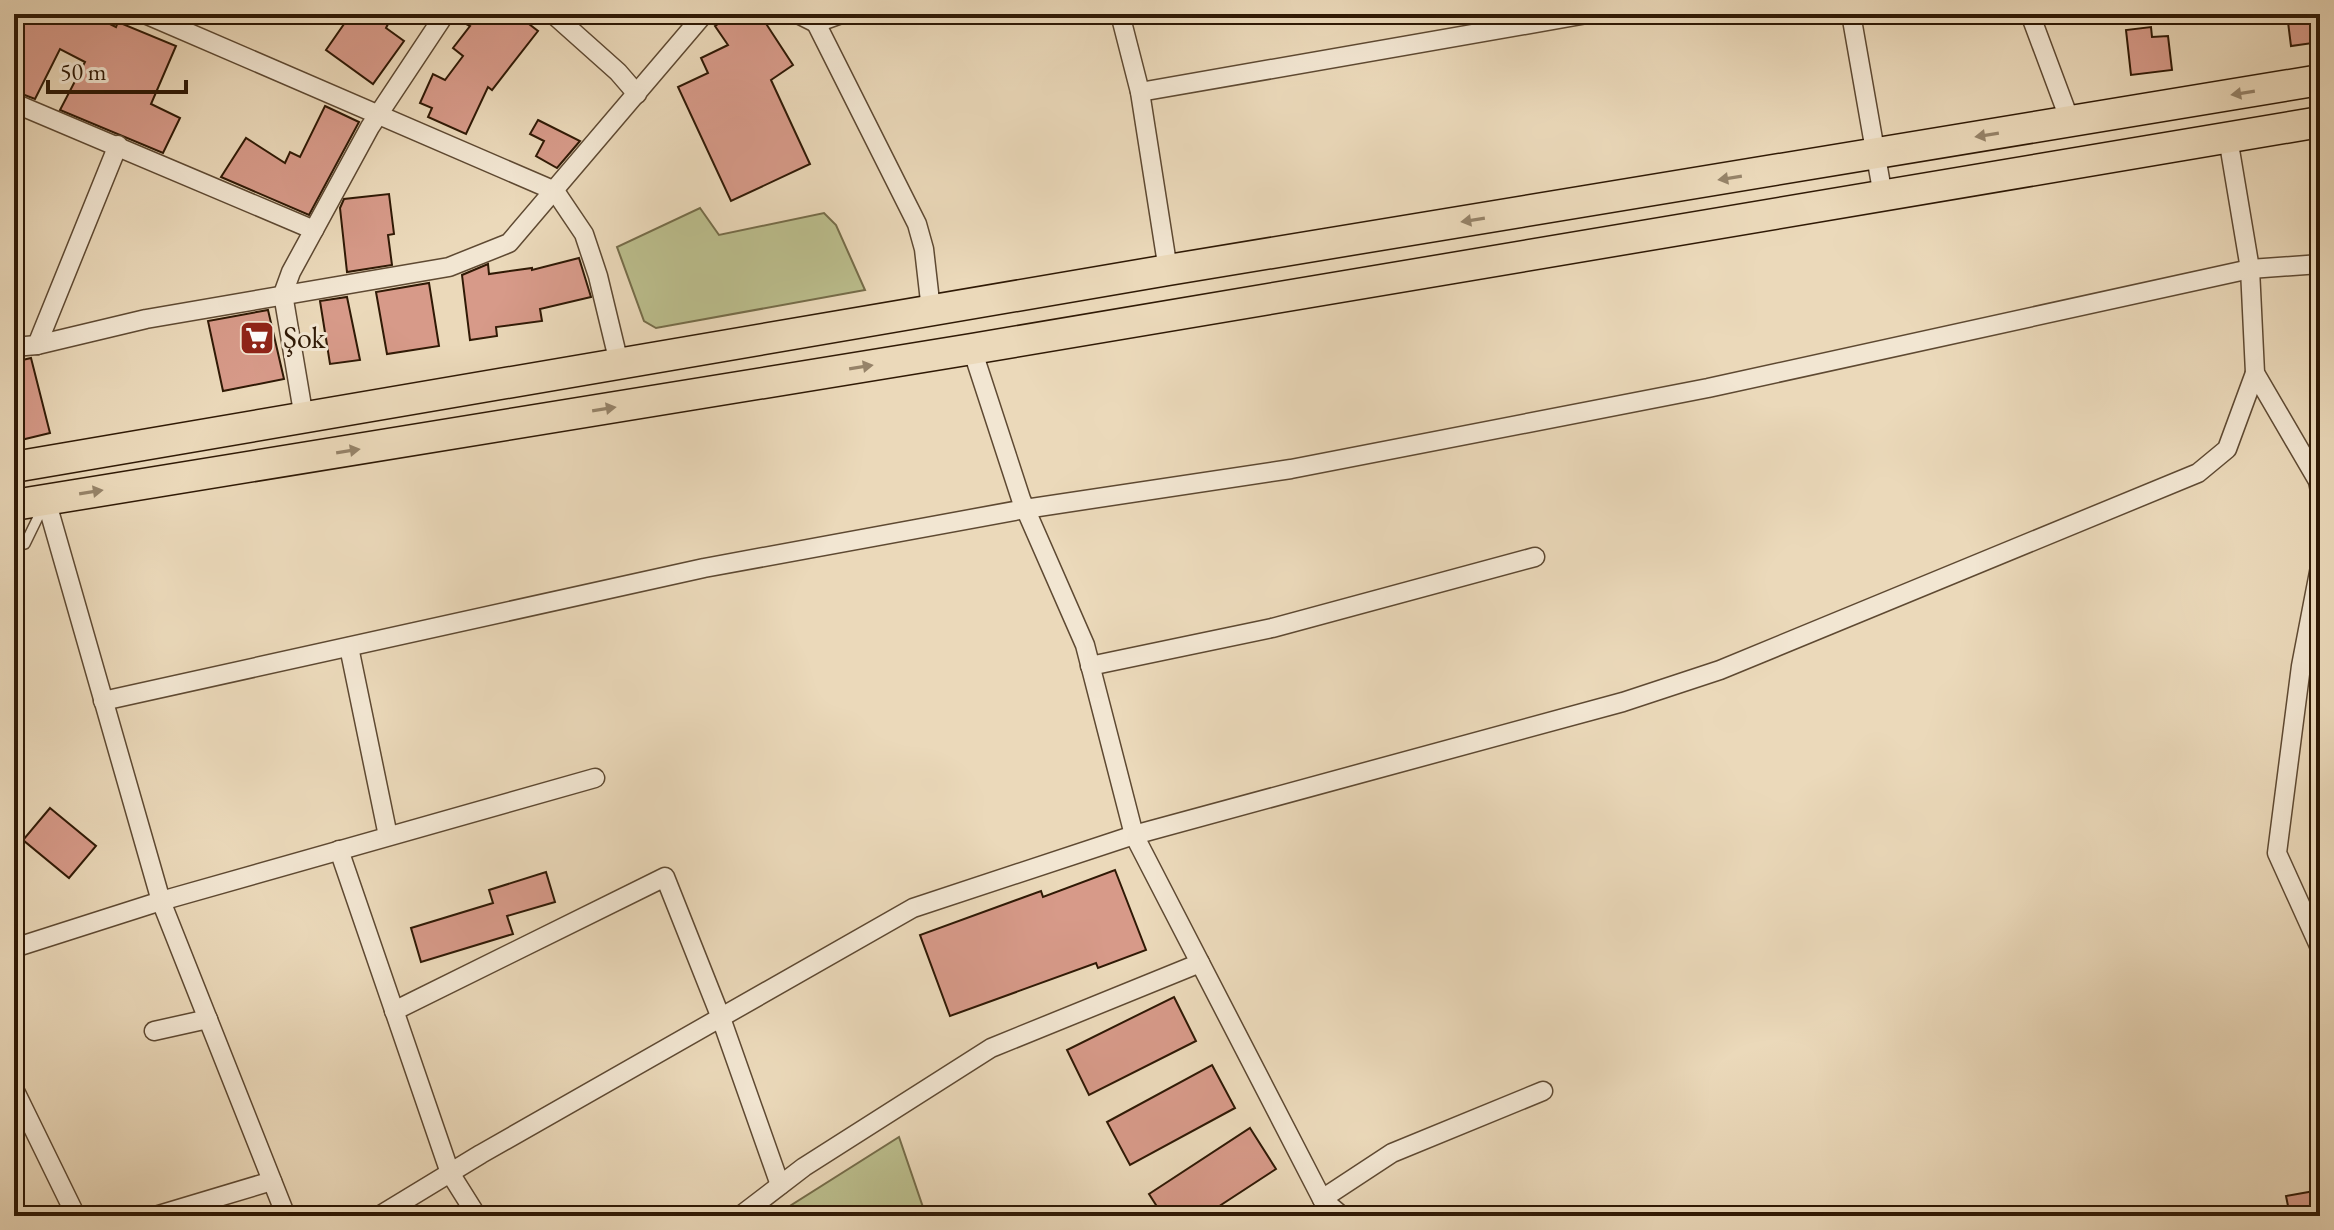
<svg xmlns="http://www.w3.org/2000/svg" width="2334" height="1230" viewBox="0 0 2334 1230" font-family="'EB Garamond',serif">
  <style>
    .green { fill: #bbbe8d; stroke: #756c49; stroke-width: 2 }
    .building { fill: #d79a89; stroke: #2f1905; stroke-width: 2 }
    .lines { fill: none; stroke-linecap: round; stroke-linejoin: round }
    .service-casing { stroke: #5e4932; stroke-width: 12 }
    .minor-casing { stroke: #5e4932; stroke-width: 21 }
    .trunk-casing { stroke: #2f1905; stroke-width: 33 }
    .service { stroke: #f2e6d2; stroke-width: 9 }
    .minor { stroke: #f2e6d2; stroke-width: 18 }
    .trunk { stroke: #ebd9ba; stroke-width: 30 }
    .oneway { fill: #968369 }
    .labels { text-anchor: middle; stroke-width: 6; stroke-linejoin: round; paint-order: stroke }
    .poi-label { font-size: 30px; fill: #2f1905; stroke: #f2e6d2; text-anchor: start }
  </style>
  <rect width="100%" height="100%" fill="#ebd9ba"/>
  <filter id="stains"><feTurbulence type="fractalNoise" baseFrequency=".0025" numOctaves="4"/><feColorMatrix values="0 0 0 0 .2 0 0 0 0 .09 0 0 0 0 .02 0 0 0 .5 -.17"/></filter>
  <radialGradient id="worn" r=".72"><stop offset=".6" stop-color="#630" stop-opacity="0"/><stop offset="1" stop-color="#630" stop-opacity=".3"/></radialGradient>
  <g class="green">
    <path d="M700 208 719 235 824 213 836 225 865 290 656 328 644 321 617 247Z"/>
    <path d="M899 1137 926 1216H774Z"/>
  </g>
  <g class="building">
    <path d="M28 14H90L116 27 118 22 176 46 151 104 180 118 163 153 60 110 85 62 60 49 35 99 14 91V43Z"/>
    <path d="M351 14H374L388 24 386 28 404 41 373 84 326 50Z"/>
    <path d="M474 14H516L538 31 492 90 488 87 466 134 428 117 432 108 420 103 433 74 445 80 463 56 453 48 470 26 466 24Z"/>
    <path d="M734 14H747L752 22 761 16 793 65 771 80 810 164 731 201 678 87 708 73 701 58 728 45 715 26Z"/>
    <path d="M2287 14H2320V42L2291 46Z"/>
    <path d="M2151 27 2152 37 2168 36 2172 70 2131 75 2126 30Z"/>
    <path d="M325 106 359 122 309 215 221 177 246 138 285 163 290 152 300 157Z"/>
    <path d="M538 120 580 141 557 168 536 156 544 141 530 134Z"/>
    <path d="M389 194 394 234 388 235 392 265 347 272 340 208 344 199Z"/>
    <path d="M579 258 591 297 540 309 542 321 496 327 497 336 470 340 462 275 488 264 489 274 532 268V270Z"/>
    <path d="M429 283 439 346 387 354 376 292Z"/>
    <path d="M347 297 360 360 330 364 320 301Z"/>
    <path d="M268 310 284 379 223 391 208 321Z"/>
    <path d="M31 358 50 433 21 440 20 436 14 438V362Z"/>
    <path d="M50 808 96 846 69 878 23 840Z"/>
    <path d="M1115 870 1146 950 1098 968 1096 963 950 1016 920 935 1041 891 1043 897Z"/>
    <path d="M546 872 555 902 507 916 513 934 421 962 411 928 493 903 489 890Z"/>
    <path d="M1174 997 1196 1041 1089 1095 1067 1050Z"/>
    <path d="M1212 1065 1235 1108 1130 1165 1107 1122Z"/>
    <path d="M1250 1128 1276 1169 1204 1216H1163L1149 1194Z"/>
    <path d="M2320 1190V1216H2290L2286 1196Z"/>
  </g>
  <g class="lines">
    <g class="service-casing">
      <path id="service" d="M14 547 25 544 43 507"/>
    </g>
    <g class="minor-casing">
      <g id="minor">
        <path d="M145 14 555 191 584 234 598 276 619 363"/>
        <path d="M553 14 618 72 637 94"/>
        <path d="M798 14 816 23 841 14"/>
        <path d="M1120 14 1140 92 1168 270"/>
        <path d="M1851 14 1883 196"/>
        <path d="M2030 14 2070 121"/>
        <path d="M816 23 917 224 924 249 931 310"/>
        <path d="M1140 92 1587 14"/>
        <path d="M14 103 314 230"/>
        <path d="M2228 138 2250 269 2255 373 2318 481 2320 491"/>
        <path d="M37 345 118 145"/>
        <path d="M14 347 37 345 146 319 449 267 509 243 704 14"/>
        <path d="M972 349 1021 499 1085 645 1134 835 1322 1199 1342 1216"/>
        <path d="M304 418 283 294 291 272 370 127 445 14"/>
        <path d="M46 500 161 901 286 1216"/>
        <path d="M2320 567 2301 666 2277 853 2320 948"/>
        <path d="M349 647 388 836"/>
        <path d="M1090 666 1272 628 1535 557"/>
        <path d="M103 701 704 568 1025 509 1291 469 1708 388 2250 269 2320 264"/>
        <path d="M339 850 450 1173 477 1216"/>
        <path d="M14 948 161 901 595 778"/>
        <path d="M394 1011 665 877 721 1018 780 1185"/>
        <path d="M154 1031 208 1019"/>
        <path d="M14 1089 76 1216"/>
        <path d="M1322 1199 1392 1153 1543 1091"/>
        <path d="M155 1216 272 1181"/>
        <path d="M379 1216 481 1154 913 908 1134 835 1623 702 1720 670 2198 473 2227 449 2255 373"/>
        <path d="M740 1216 804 1167 991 1048 1200 963"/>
      </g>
    </g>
    <g class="trunk-casing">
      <g id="trunk">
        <path d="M14 467 1168 270 2320 80"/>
        <path d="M14 505 972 349 2320 122"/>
      </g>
    </g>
    <use href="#service" class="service"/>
    <use href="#minor" class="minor"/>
    <use href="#trunk" class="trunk"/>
  </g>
  <defs><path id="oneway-solid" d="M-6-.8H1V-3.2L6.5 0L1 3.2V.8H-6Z" transform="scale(2)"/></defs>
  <g class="oneway">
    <use href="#oneway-solid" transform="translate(2243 93) rotate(171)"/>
    <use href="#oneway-solid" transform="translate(1987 135) rotate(171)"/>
    <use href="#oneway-solid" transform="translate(1730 178) rotate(171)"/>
    <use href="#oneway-solid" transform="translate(1473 220) rotate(171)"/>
    <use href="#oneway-solid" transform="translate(861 367) rotate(-9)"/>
    <use href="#oneway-solid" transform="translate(604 409) rotate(-9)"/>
    <use href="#oneway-solid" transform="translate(348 451) rotate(-9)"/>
    <use href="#oneway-solid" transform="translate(91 492) rotate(-9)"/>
  </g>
  <defs>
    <g id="supermarket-square" transform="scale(1.8)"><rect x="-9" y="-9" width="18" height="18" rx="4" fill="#8f2418" stroke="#f2e6d2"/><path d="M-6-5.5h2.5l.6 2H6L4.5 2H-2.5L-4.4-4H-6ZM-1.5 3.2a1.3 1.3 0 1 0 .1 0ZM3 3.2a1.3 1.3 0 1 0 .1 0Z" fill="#fff"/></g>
  </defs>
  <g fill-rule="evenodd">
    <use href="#supermarket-square" x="257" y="338"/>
  </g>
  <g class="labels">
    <g class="poi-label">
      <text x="283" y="348">Şok</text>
    </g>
  </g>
  <rect width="2334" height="1230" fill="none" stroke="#ebd9ba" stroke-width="48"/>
  <rect x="16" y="16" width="2302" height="1198" fill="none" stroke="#2f1905" stroke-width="4"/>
  <rect x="24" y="24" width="2286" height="1182" fill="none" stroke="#2f1905" stroke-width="2"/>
  <path d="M48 80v12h138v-12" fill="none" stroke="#2f1905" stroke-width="4"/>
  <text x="60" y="80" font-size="24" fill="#2f1905" stroke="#f2e6d2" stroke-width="6" paint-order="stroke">50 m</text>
  <rect width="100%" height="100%" filter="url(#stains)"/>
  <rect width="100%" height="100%" fill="url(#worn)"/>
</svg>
